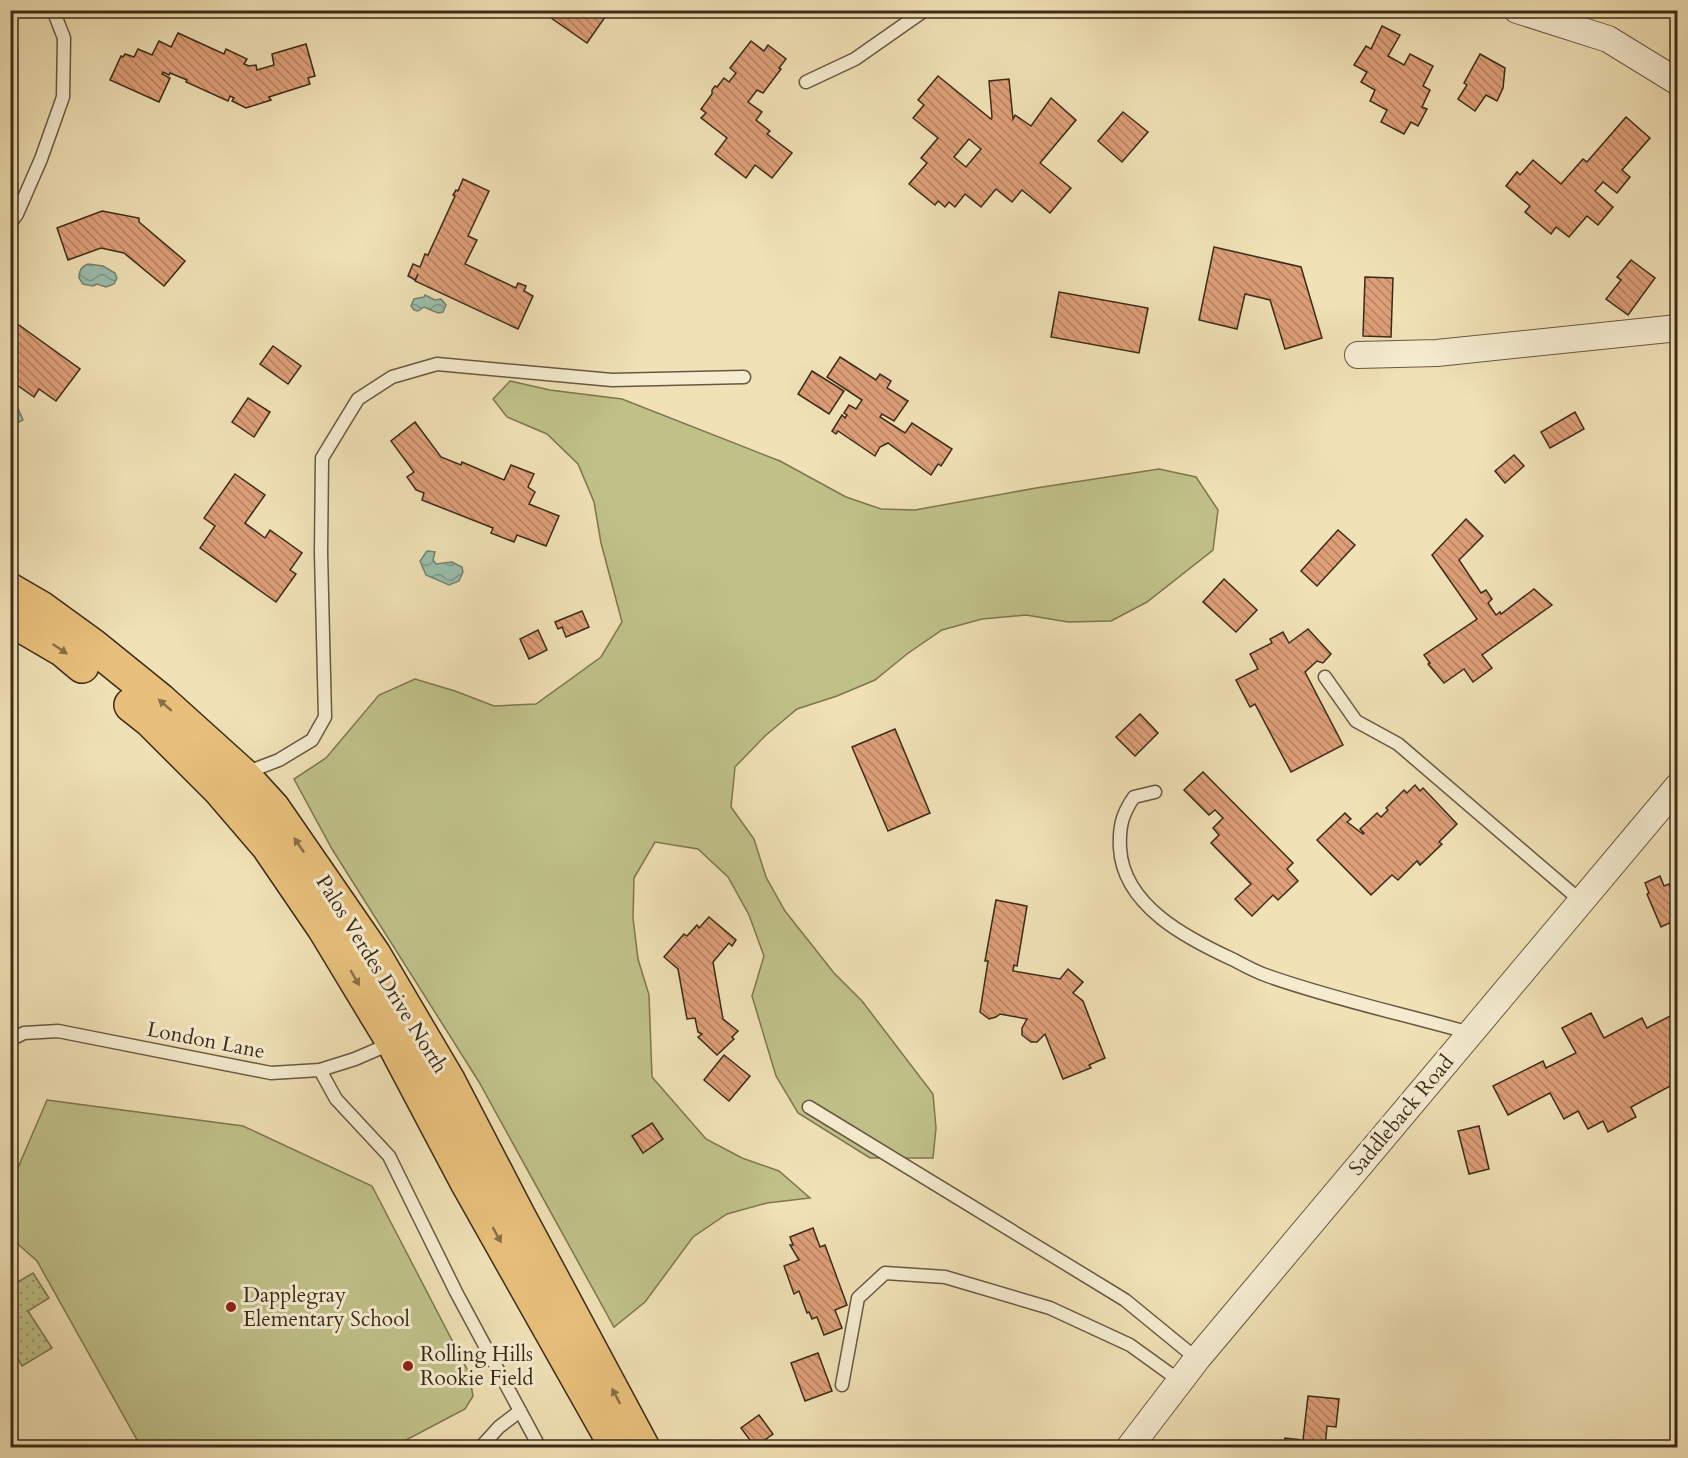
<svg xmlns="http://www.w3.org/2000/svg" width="1688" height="1458" viewBox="0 0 1688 1458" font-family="Cardo,serif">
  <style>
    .grass { fill: #c0c189; stroke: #7e7650; stroke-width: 1.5 }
    .park { fill: url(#park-dots); stroke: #7e7650; stroke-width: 1.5 }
    .water { fill: url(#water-waves); stroke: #748371; stroke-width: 1.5 }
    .building { fill: url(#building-back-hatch); stroke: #3c2b18; stroke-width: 1.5; fill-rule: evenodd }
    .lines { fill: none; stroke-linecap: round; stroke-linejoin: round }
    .lane-casing { stroke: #695840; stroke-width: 15 }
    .street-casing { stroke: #695840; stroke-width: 28 }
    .primary-casing { stroke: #3c2b18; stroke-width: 36 }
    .lane { stroke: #f5ecd0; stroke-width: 12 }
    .street { stroke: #f5ecd0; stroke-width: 26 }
    .primary { stroke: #e8c07b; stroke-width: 33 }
    .oneway { fill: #896e45 }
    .poi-dot { fill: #8f2418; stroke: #f5ecd0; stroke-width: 2 }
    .labels { text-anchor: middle; stroke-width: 6; stroke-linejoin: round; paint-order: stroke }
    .street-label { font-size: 21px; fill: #3c2b18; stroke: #f5ecd0 }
    .poi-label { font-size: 21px; fill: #3c2b18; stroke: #f5ecd0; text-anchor: start }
  </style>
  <defs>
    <pattern id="park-dots" width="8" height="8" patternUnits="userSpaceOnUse" patternTransform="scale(1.5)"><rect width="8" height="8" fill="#c0c189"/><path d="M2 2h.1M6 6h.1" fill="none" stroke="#9d9d6f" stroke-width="1.8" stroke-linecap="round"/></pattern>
    <pattern id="water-waves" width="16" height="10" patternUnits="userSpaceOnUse" patternTransform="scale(1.5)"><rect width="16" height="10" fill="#9abeac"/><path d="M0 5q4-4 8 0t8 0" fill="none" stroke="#7f9b8b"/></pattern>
    <pattern id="building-back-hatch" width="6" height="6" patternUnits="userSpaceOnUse" patternTransform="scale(1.5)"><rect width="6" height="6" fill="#de9f79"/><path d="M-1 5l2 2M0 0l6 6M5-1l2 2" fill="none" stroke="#b58262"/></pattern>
  </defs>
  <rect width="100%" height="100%" fill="#f0e1b6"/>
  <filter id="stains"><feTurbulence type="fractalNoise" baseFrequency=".00333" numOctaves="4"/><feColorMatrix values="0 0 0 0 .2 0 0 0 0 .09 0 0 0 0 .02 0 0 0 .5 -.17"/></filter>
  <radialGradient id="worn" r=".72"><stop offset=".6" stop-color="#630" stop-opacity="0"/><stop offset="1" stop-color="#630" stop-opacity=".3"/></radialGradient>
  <g class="grass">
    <path d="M510 381 550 390 622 399 780 461 846 497 881 509 915 510 1036 488 1159 469 1196 477 1218 510 1213 550 1147 602 1111 621 1068 622 1026 615 982 619 942 630 907 654 875 680 837 696 797 709 765 736 735 767 731 807 754 839 766 877 785 911 834 973 862 1001 933 1094 936 1128 933 1158H870L798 1113 776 1076 752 996 764 956 749 915 728 877 698 849 655 842 634 878 633 918 638 959 649 995 652 1077 706 1139 742 1158 779 1171 810 1198 767 1203 727 1214 693 1237 645 1302 614 1327 479 1082 332 849 294 779 326 758 379 695 415 679 455 691 494 706 536 704 601 657 622 622 601 543 594 502 578 464 547 434 507 417 493 399Z"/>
    <path d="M47 1100 243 1126 372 1186 469 1373 473 1396 465 1409 393 1447H141L37 1261 11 1238V1184Z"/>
  </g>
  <path class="park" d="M33 1273 49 1298 28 1311 52 1348 22 1366 11 1347V1286Z"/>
  <g class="water">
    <path d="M88 264 103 266 115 273 117 278 114 284 106 287 97 284 93 286 83 284 79 278C79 271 81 267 88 264Z"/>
    <path d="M425 295 435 300 441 299 446 305 443 312 438 313 424 307 418 311 414 310 411 306 414 299 424 297Z"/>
    <path d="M16 404 23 420 11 426V406Z"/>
    <path d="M427 551 435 552 433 560 436 564 452 562 462 567 463 572 459 581 449 585 426 575 420 561Z"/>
  </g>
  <g class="building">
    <path d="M551 10H610L587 43 547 15Z"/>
    <path d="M1382 26 1400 35 1388 56 1404 65 1410 54 1433 66 1423 86 1430 90 1422 107 1427 109 1418 126 1411 122 1404 134 1381 122 1387 110 1370 101 1375 90 1361 82 1367 72 1354 65 1366 46 1371 49Z"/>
    <path d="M178 33 224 54 226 49 247 59 244 64 249 66 256 65 257 70 274 65 272 54 306 44 315 76 308 78 310 84 269 97 271 100 246 108 232 101 234 98 230 96 228 101 186 82 187 80 170 73 169 75 163 72 162 74 170 78 159 102 110 80 121 56 123 57 125 54 134 57 138 49 152 55 159 41 171 47Z"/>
    <path d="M751 41 764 51 768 45 786 59 779 68 781 69 763 93 757 90 748 102 762 112 756 120 770 131 767 134 792 153 772 178 755 165 746 178 715 154 727 138 701 118 706 113 701 109 712 94V90L715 86 717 87 724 78 729 82 736 73 730 68Z"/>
    <path d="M1480 54 1505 68 1503 88 1497 101 1486 95 1475 111 1458 99 1467 85 1464 83Z"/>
    <path d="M938 76 991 119 992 117 989 81 1009 79 1013 119 1015 115 1031 126 1051 98 1076 120 1040 163 1071 188 1050 213 1022 190 1012 202 996 189 981 207 965 194 955 207 949 202 945 207 938 201 935 205 909 184 927 163 921 158 938 138 913 118 924 105 918 100ZM969 139 981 149 966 167 954 157Z"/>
    <path d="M1123 112 1148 132 1122 162 1098 141Z"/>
    <path d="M1626 117 1650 138 1622 170 1630 177 1617 193 1603 182 1595 191 1613 207 1598 225 1587 216 1569 237 1556 227 1551 234 1525 212 1530 206 1506 186 1517 172 1520 175 1533 160 1561 184 1583 159 1587 162Z"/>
    <path d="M463 179 489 191 468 236 477 240 465 264 516 288 518 283 526 286 524 291 533 296 518 329 415 281 418 274 415 280 408 276 413 264 420 267 425 254 428 255 455 196 453 195 456 190 458 191Z"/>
    <path d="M1678 184V199L1670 193Z"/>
    <path d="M102 211 139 218V222L185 261 164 286 124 253 101 248 68 260 57 228Z"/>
    <path d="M1678 230V245L1670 240Z"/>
    <path d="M1214 247 1301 267 1322 338 1285 349 1270 300 1245 294 1237 329 1199 320Z"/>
    <path d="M1631 260 1655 278 1628 315 1606 299 1621 280 1617 277Z"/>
    <path d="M1365 277 1393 278 1391 337 1363 336Z"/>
    <path d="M1059 292 1148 308 1139 353 1051 337Z"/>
    <path d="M19 325 80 369 56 401 39 389 34 397 14 383 10 384V329Z"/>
    <path d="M273 346 301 366 288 384 260 364Z"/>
    <path d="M840 357 876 380 880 374 891 381 887 388 908 401 894 421 882 414 880 417 905 433 912 423 952 449 941 466 938 464 931 475 888 443 880 447 875 456 838 431 836 434 832 431 842 415 845 418 847 415 844 413 849 405 856 409 862 400 827 377Z"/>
    <path d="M812 371 844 391 829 414 798 394Z"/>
    <path d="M248 398 270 412 254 437 232 422Z"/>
    <path d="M1575 412 1584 429 1550 448 1541 432Z"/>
    <path d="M415 422 441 457 461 465 462 462 504 480 511 465 534 474 528 487 535 492 529 504 559 516 546 546 517 535 514 542 491 533 493 528 422 500 424 493 416 490 407 477 414 472 391 441Z"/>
    <path d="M1514 455 1524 466 1505 483 1495 471Z"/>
    <path d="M235 474 265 495 245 523 265 538 270 530 302 553 290 570 296 574 276 602 200 548 215 526 204 518Z"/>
    <path d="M1466 519 1483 536 1459 560 1481 593 1486 590 1492 599 1488 603 1496 615 1500 612 1501 614 1534 589 1552 605 1482 655 1492 668 1473 682 1464 669 1444 683 1428 664 1430 663 1424 655 1477 619 1432 555Z"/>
    <path d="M1338 530 1355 545 1317 586 1301 571Z"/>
    <path d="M1224 579 1257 610 1236 632 1203 602Z"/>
    <path d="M582 611 589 627 566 637 562 627 558 629 555 622Z"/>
    <path d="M1308 629 1331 654 1323 663 1317 661 1305 672 1343 745 1291 772 1255 704 1250 707 1236 680 1258 669 1250 654 1272 643 1270 639 1283 632 1289 643Z"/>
    <path d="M538 630 547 650 529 659 520 639Z"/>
    <path d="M1140 714 1158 733 1135 756 1116 737Z"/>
    <path d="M895 729 930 813 888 831 852 747Z"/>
    <path d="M1203 772 1293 863 1287 869 1298 881 1278 900 1273 895 1252 916 1235 899 1251 884 1211 843 1219 835 1213 828 1223 818 1215 810 1209 815 1184 790Z"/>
    <path d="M1415 785 1420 791 1423 788 1457 824 1439 842 1442 844 1420 865 1417 861 1398 880 1392 875 1371 895 1317 840 1345 813 1351 819 1347 822 1363 834 1364 833 1360 829 1377 813 1381 817 1388 810 1386 808 1404 790 1407 793Z"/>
    <path d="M1660 876 1664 886 1669 884 1678 904V919L1661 927 1647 894 1649 893 1645 883Z"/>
    <path d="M996 900 1027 906 1017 966 1014 965 1013 971 1060 979 1068 969 1083 982 1073 993 1083 1001 1105 1058 1089 1065 1091 1068 1063 1079 1045 1034 1037 1042H1031L1022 1035V1028L1027 1019 1000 1014 996 1017 989 1019 980 1012 988 961H985Z"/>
    <path d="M709 917 736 940 732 946 729 943 713 962 723 1019 738 1031 732 1037 734 1039 717 1055 698 1037 702 1034 698 1032 695 1018 687 1019 678 969 664 957 684 934 687 936 697 925 699 928Z"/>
    <path d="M1678 1012V1072L1672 1075 1676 1083 1631 1107 1636 1117 1608 1132 1603 1121 1588 1129 1578 1111 1564 1119 1550 1093 1508 1115 1493 1086 1543 1061 1546 1068 1576 1053 1562 1028 1591 1013 1604 1038 1642 1018 1647 1028Z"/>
    <path d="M724 1055 750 1076 729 1101 704 1080Z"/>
    <path d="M652 1123 663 1139 643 1153 632 1136Z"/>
    <path d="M1479 1126 1489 1169 1469 1174 1458 1131Z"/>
    <path d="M813 1228 820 1247 825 1245 847 1305 835 1310 842 1328 824 1335 817 1317 812 1319 809 1312 807 1313 799 1291 794 1294 784 1266 799 1260 790 1245H793L790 1237Z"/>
    <path d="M818 1353 832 1391 805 1401 791 1363Z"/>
    <path d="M1308 1396 1339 1399 1336 1427 1327 1426 1325 1448H1284L1285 1438 1303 1440Z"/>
    <path d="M759 1415 773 1434 755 1447 741 1428Z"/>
  </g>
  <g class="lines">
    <g class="lane-casing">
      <g id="lane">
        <path d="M806 82 855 59 925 10"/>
        <path d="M10 224 17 214 41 159 63 97 64 38 53 10"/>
        <path d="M1325 677 1356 721 1398 744 1581 901"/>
        <path d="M245 773 279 760 312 740 325 717 321 553 322 458 358 399 392 377 437 364 612 380 744 377"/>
        <path d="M1155 792 1134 797C1122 814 1119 827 1120 848 1123 906 1188 939 1234 960 1245 966 1256 972 1268 976 1333 999 1403 1014 1470 1033"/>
        <path d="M10 1040 24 1033 58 1031 271 1073 320 1070 355 1059 392 1043"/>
        <path d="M320 1070 336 1099 389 1156 456 1292 540 1448"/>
        <path d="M809 1107 1125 1300 1197 1359"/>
        <path d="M842 1385 858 1298 885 1273 945 1277 1050 1308 1130 1345 1180 1381"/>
        <path d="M480 1448 499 1427 520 1411"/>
      </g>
    </g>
    <g class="street-casing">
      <g id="street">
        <path d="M1517 10 1608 39 1678 82"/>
        <path d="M1358 355 1437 353 1678 328"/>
        <path d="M1129 1448 1197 1359 1678 786"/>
      </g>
    </g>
    <g class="primary-casing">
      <g id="primary">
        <path d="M10 590 41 608 92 645 160 700 242 774 273 808 373 953 449 1082 517 1213 643 1448"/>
        <path d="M10 619 63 650 82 666"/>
        <path d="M131 705 150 720 219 789 268 846 324 928 393 1042 468 1184 617 1448"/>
      </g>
    </g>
    <use href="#lane" class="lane"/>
    <use href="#street" class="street"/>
    <use href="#primary" class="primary"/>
  </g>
  <defs><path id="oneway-solid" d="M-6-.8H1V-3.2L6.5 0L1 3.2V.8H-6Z" transform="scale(1.5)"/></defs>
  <g class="oneway">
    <use href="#oneway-solid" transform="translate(60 649) rotate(34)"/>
    <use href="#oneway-solid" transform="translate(165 705) rotate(-139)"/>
    <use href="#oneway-solid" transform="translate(299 845) rotate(-124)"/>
    <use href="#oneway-solid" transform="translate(355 978) rotate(60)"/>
    <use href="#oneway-solid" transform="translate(497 1235) rotate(61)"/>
    <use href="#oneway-solid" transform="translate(616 1396) rotate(-118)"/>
  </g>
  <g class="poi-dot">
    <circle cx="231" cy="1307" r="6"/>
    <circle cx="408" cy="1366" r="6"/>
  </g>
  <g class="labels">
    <g class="street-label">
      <text transform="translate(382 974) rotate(58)" y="7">Palos Verdes Drive North</text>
      <text transform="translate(206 1040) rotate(11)" y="7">London Lane</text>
      <text transform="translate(1401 1115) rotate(-50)" y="7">Saddleback Road</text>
    </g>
    <g class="poi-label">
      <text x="243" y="1302">Dapplegray<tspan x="243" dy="24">Elementary School</tspan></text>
      <text x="420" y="1361">Rolling Hills<tspan x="420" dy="24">Rookie Field</tspan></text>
    </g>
  </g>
  <rect width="1688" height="1458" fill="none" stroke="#f0e1b6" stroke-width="36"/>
  <rect x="12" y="12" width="1664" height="1434" fill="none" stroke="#3c2b18" stroke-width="3"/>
  <rect x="18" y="18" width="1652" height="1422" fill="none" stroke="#3c2b18" stroke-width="1.5"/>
  <rect width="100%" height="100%" filter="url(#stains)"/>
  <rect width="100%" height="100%" fill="url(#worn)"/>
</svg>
